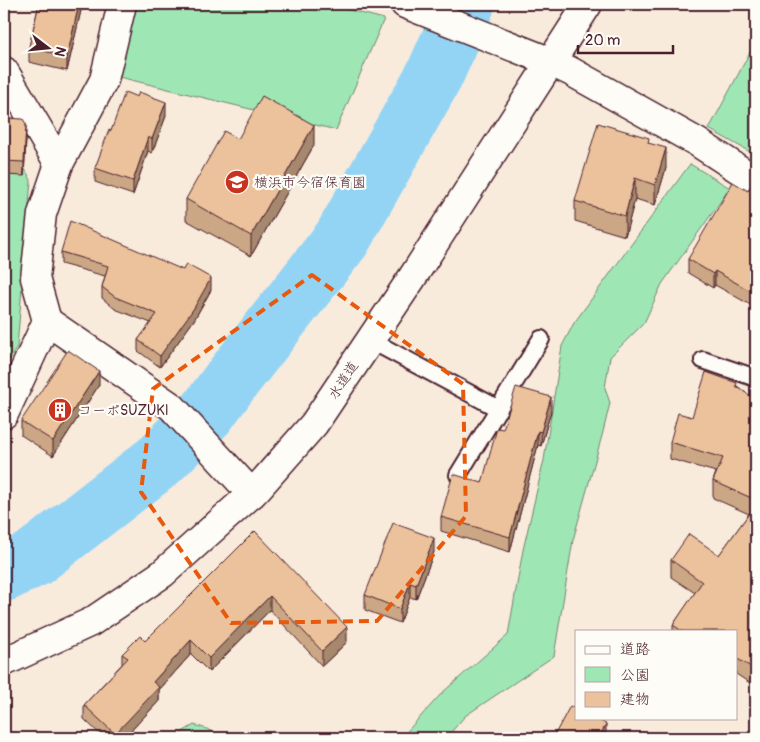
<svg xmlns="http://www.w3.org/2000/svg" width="760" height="742" viewBox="0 0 760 742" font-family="Pangolin,'Klee One',sans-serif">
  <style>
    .green { fill: #9ee7b5; stroke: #748370 }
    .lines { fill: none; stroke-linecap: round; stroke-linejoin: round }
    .river { stroke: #93d4f5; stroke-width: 58 }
    .service-casing { stroke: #4a1f2b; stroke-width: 20 }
    .minor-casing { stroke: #4a1f2b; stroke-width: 31 }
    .tertiary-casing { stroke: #4a1f2b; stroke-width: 31 }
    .service { stroke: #fdfcf7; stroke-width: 16 }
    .minor { stroke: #fdfcf7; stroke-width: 28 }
    .tertiary { stroke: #fdfcf7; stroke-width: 28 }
    .wall { fill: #cba786; stroke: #4a1f2b }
    .shaded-wall { fill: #a5886d; stroke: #4a1f2b }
    .building { fill: #ecc29c; stroke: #4a1f2b }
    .marked { fill: none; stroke: #e8590c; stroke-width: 4; stroke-dasharray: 10 6; stroke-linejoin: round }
    .labels { text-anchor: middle; stroke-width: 4.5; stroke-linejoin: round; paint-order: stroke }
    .poi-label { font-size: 14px; fill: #4a1f2b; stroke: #fdfcf7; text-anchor: start }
    .street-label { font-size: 14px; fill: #4a1f2b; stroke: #fdfcf7 }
  </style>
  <rect width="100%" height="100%" fill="#f8ebdc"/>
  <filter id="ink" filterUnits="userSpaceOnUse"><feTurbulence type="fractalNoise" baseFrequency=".02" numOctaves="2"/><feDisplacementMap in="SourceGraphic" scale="10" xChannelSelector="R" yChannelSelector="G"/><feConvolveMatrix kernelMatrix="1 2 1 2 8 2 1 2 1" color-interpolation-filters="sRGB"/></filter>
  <g filter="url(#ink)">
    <g class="green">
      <path d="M134 4H326L384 19 336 130 119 77Z"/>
      <path d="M756 41V140L750 152 709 129Z"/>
      <path d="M4 131 31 180 17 347 4 369Z"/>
      <path d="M690 164 730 188 662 284 644 323 610 357 605 388 610 403 603 432 573 540 554 656 465 716 446 738H401L442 693 508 635 523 550 544 460 562 346 574 323Z"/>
      <path d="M194 725 207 729 223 738H176L184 731Z"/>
    </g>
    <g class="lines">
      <path class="river" d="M4 573 33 559 158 462 207 413 229 383 342 239 435 74 466 4"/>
      <g class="service-casing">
        <g id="service">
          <path d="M370 340 499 409"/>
          <path d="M703 360 756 378"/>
          <path d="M458 475 541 339"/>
        </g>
      </g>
      <g class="minor-casing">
        <g id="minor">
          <path d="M405 4 551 62 570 71 697 142 743 172 756 179"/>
          <path d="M4 71 59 164"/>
          <path d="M47 321 172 407 252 494"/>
          <path d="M4 414 47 321 35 278 42 214 59 164 104 80 122 4"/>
        </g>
      </g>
      <g class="tertiary-casing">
        <path id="tertiary" d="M4 662 91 622 162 574 256 490 314 424 412 278 588 4"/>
      </g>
      <use href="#service" class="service"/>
      <use href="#minor" class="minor"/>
      <use href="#tertiary" class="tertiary"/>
    </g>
    <g class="wall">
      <path d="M39 4H90V7L82 6 67 71 29 62V47Z"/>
      <path d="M166 116 152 153 148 151 133 195 95 182V168L111 131Z"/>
      <path d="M4 118 26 139 24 176 4 175Z"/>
      <path d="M649 143 666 168 655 205 635 199 625 236 575 221V201Z"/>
      <path d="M314 145 251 256 186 220V199Z"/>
      <path d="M756 179V308L715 285 713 288 688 273V259L748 191Z"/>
      <path d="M61 252 211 290 194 320 160 367 138 351V340L151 323 115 309 102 298V287L105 276 61 264Z"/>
      <path d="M99 385 53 456 21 435V421Z"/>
      <path d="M737 386 756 400V687L736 674V631H673V625L695 593 671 577V560L719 555 749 514 713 498V481L716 472 670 459V442L692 417Z"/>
      <path d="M551 411 541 446 538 445 510 552 441 531V517L482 483 503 429Z"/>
      <path d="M255 531 347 642 322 666 270 610 209 672 191 654 159 690V701L124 738H104L84 719V705L122 664V654L145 641Z"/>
      <path d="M434 552 416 599 410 597 400 623 365 610V595Z"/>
    </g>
    <g class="shaded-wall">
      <path d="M79 4H82V6L67 71V57Z"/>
      <path d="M166 102V116L152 153V139Z"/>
      <path d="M26 124V139L24 176V162Z"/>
      <path d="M314 125V145L251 256V236Z"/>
      <path d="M148 137V151L133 195V181Z"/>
      <path d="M666 148V168L655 205V185Z"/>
      <path d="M635 178V199L625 236V216Z"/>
      <path d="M715 271V285L713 288V274Z"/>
      <path d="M211 278V290L194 320 160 367V356Z"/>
      <path d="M99 371V385L53 456V441Z"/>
      <path d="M551 397V411L541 446V432Z"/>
      <path d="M538 431V445L510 552V537Z"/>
      <path d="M434 538V552L416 599V585Z"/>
      <path d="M410 583V597L400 623V609Z"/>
      <path d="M270 596V610L209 672V658Z"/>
      <path d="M347 627V642L322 666V651Z"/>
      <path d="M191 640V654L159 690V701L124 738H115V734L153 682Z"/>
      <path d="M606 724V738H599Z"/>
    </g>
    <g class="building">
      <path d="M39 4H79L67 57 29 47Z"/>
      <path d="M125 92 137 97 139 92 166 102 152 139 148 137 133 181 95 168 109 130 111 131Z"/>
      <path d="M262 96 314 125 251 236 186 199 224 131 238 139Z"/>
      <path d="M4 118 23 119 26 124 24 162 4 161Z"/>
      <path d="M598 123 649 138 648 143 666 148 655 185 635 178 625 216 575 201Z"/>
      <path d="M756 179V294L715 271 713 274 688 259 733 182 748 191 754 180Z"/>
      <path d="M70 221 183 270 186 264 211 278 194 308 160 356 138 340 157 314 115 297 102 287 108 266 61 252Z"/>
      <path d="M68 350 99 371 53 441 21 421Z"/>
      <path d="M706 372 737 383 736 386 756 400V500L713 481 723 458 670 442 678 413 692 417Z"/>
      <path d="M516 387 551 397 541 432 538 431 510 537 441 517 453 474 482 483 497 428 503 429Z"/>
      <path d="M756 504V670L736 658V631H682L673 625 702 582 671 560 689 534 719 555Z"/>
      <path d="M393 523 434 538 416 585 410 583 400 609 365 595Z"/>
      <path d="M255 531 347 627 322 651 270 596 209 658 191 640 153 682 159 687 115 734 84 705 128 658 122 654 140 636 145 641Z"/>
      <path d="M570 706 576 709V718H595L606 724 599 738H553Z"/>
    </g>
  </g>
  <path class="marked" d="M312 275 463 384 466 516 377 621 231 623 141 492 153 389Z"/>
  <defs>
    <g id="school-disc" transform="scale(1.25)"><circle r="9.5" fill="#c8321e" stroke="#fdfcf7"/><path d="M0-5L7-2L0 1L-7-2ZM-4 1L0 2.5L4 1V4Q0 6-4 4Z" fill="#fff"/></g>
    <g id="building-disc" transform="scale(1.25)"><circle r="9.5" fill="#c8321e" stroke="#fdfcf7"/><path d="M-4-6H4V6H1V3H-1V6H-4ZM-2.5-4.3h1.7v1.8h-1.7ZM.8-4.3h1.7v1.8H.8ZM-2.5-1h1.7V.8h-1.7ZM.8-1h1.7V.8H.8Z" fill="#fff"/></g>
  </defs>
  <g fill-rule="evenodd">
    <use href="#school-disc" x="237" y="182"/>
    <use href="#building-disc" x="60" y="410"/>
  </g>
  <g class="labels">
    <g class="poi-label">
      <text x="254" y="187">横浜市今宿保育園</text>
      <text x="78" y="415">コーポSUZUKI</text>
    </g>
    <g class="street-label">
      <text transform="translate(343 380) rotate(-57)" y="5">水道道</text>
    </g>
  </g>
  <rect width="760" height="742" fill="none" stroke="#fdfcf7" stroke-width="20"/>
  <rect x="10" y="10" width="740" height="722" fill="none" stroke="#4a1f2b" stroke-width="2" filter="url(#ink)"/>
  <rect x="575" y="630" width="162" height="90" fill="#fdfcf7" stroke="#b5a4a5"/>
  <rect x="585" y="646" width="25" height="8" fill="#fdfcf7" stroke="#b5a4a5"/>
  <text x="620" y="654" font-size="15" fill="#4a1f2b">道路</text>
  <rect x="585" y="667" width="25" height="15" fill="#9ee7b5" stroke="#b5a4a5"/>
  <text x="620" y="680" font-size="15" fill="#4a1f2b">公園</text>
  <rect x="585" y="692" width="25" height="15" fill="#ecc29c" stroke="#b5a4a5"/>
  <text x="620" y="704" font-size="15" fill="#4a1f2b">建物</text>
  <g transform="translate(48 48) rotate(106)" stroke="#fdfcf7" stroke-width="4" paint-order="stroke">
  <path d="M0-4L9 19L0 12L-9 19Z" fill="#4a1f2b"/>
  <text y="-8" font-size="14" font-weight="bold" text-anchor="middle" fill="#4a1f2b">N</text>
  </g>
  <path d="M578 45v8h95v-8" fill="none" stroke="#4a1f2b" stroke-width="2.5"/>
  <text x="585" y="45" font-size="15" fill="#4a1f2b" stroke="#fdfcf7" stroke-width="4" paint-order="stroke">20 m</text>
</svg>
